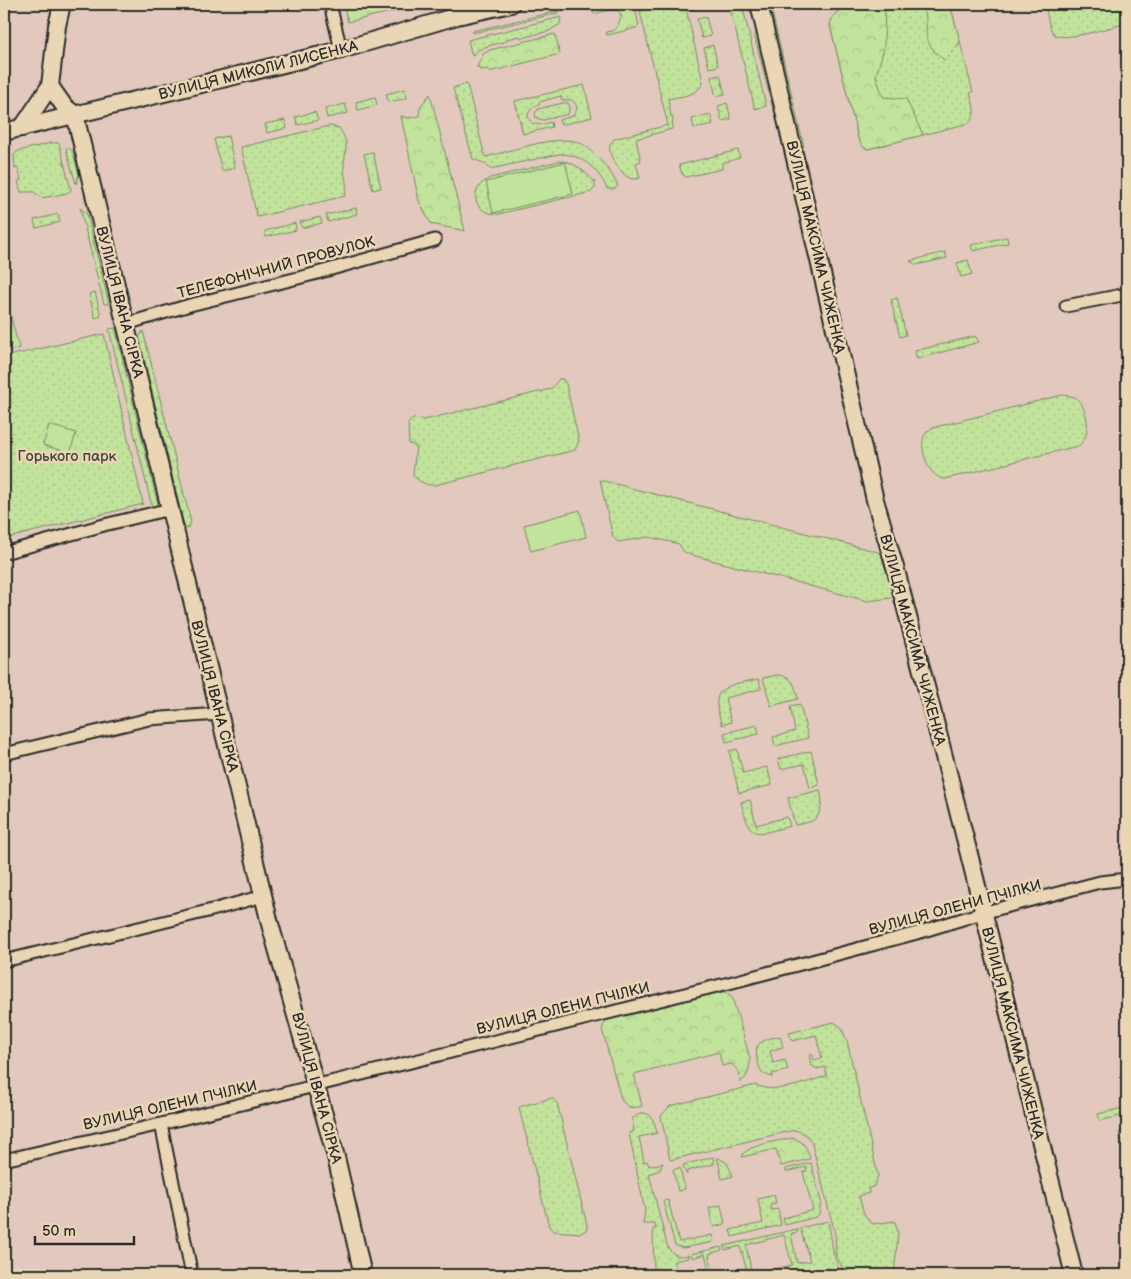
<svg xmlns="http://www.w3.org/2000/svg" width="1131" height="1279" viewBox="0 0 1131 1279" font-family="'Balsamiq Sans',sans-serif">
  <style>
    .grass { fill: url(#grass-dots); stroke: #768764 }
    .forest { fill: url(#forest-crowns); stroke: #768764 }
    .pitch { fill: #c2e39c; stroke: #768764 }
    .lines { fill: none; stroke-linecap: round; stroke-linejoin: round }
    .street-casing { stroke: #2b2b2b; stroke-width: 15 }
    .secondary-casing { stroke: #2b2b2b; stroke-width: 20 }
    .street { stroke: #ead6b4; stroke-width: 11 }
    .secondary { stroke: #ead6b4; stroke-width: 16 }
    .labels { text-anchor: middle; stroke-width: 5; stroke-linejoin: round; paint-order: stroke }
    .street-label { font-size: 15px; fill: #2b2b2b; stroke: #ead6b4 }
    .park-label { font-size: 15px; fill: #42473c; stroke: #ead6b4 }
  </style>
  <defs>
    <pattern id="grass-dots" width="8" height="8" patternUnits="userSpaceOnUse" patternTransform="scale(1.25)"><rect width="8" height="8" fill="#c2e39c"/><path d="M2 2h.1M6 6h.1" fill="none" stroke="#a7c387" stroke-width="1.8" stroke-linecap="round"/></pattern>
    <pattern id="forest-crowns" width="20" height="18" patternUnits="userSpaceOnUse" patternTransform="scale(1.25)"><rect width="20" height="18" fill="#c2e39c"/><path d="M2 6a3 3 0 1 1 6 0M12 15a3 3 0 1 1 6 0" fill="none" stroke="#a7c387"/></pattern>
  </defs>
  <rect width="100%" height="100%" fill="#e3c9bd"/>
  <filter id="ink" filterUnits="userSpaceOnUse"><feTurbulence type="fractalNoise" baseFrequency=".02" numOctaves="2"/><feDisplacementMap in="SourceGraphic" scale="10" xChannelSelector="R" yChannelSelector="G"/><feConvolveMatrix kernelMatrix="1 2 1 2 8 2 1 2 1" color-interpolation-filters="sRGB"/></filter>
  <g filter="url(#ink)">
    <g class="grass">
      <path d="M638 4H685L703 82C699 96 680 96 668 99L671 117H673L672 129 636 139 641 161 636 163 640 178C639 179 633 179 632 179 622 176 607 155 610 146 610 143 613 141 614 139L668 125Z"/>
      <path d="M729 4H742L766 106 755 109Z"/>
      <path d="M765 4H770L804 147 798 142Z"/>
      <path d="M861 4H950L973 92 970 93C973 104 978 115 969 123L868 149 863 147 858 138 830 25C835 7 845 8 861 4Z"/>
      <path d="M1045 4H1127V23C1114 26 1063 43 1054 34 1048 27 1047 12 1045 4Z"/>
      <path d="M558 11V13L473 33V31Z"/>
      <path d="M561 17 560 24 549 31 521 38 520 36 507 39V41L485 47 478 50 472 56 468 40Z"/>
      <path d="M706 17 711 36 702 38 697 19Z"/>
      <path d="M759 33 778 108 775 110 773 109 754 34Z"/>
      <path d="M713 45 718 66 709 68 704 48Z"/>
      <path d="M720 75 725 94 716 96 711 77Z"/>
      <path d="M467 84 485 157C509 152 558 133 580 143 587 146 592 152 598 158 606 166 613 175 618 186L614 189H607C599 169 580 153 559 154L490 169 486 164 473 159 453 88Z"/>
      <path d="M584 85 592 117 561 125 559 120 573 116C578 110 578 105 572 100H562L561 96 539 102V105L532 108 528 114C529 128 541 125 551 122L552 127 523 134 515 101Z"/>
      <path d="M405 89 407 98 388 102 386 94Z"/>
      <path d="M375 97 377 105 358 110 356 102Z"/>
      <path d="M563 103H568L570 107 568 114 543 120 536 118 535 113 538 109Z"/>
      <path d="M727 103 731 119 722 121 718 106Z"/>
      <path d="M345 104 348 113 327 118 325 109Z"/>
      <path d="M315 112 318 120 298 125 295 117Z"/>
      <path d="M710 114 713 124 694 128 692 119Z"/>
      <path d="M285 120 287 128 267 133 265 124Z"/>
      <path d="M329 126 339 128C351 144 344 151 344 169 345 182 348 182 345 196L257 217 241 147Z"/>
      <path d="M228 136 235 168 222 171 214 139Z"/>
      <path d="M51 143H59L71 190 67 193 42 198 34 192H21L18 181 21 180 18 168 15 169 14 155 18 151Z"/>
      <path d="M68 147 73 152 79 175 76 184 66 149Z"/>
      <path d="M738 150 740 158 722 163V169L686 177 682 174 679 165Z"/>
      <path d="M373 152 381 188 373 190 364 154Z"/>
      <path d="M559 161C575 161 584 172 595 182V188L591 192 499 214C473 215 467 189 490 178Z"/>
      <path d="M80 208 87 214 109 304H104Z"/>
      <path d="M356 208 357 214 328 222 326 215Z"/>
      <path d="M58 214 60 222 36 228 34 220Z"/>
      <path d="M320 217 322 223 302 228 300 222Z"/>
      <path d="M295 223 296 230 266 237 265 231Z"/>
      <path d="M1007 237 1008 243 973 251 971 245Z"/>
      <path d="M945 252 947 258 916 265 910 261Z"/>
      <path d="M968 260 972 274 961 277 957 263Z"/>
      <path d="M95 292 101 316 95 318 89 294Z"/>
      <path d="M897 298 906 335 900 337 891 300Z"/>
      <path d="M115 328 159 509 153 511 109 329Z"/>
      <path d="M143 331 191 522 188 528 185 529 140 341V336Z"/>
      <path d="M104 334 143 504 4 539V357Z"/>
      <path d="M975 336 979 342 917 359 915 351Z"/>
      <path d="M559 379H563L566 384 578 437 579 441 575 450 435 485C426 486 418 481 413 475L416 446 409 444 408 424C412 417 417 418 424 420L551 389Z"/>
      <path d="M1062 395 1075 397C1088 407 1093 436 1078 446L945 479C929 479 919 449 924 436 926 432 929 430 932 428Z"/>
      <path d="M600 480 886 554 895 594 891 598 867 601 860 599 692 555 684 552 679 544 649 537 618 542 613 537 612 533Z"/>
      <path d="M777 675C793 675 795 686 798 699L771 706 763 678Z"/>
      <path d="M759 679 761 689 725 698 731 722 722 725C720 717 716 709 717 701 717 684 745 682 759 679Z"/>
      <path d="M800 704 808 738 775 746 773 737 795 731 790 706Z"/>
      <path d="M757 725 759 734 726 742 724 733Z"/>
      <path d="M737 749 743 773 767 767 772 785 739 793 729 751Z"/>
      <path d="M811 751 819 785 810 788 804 764 781 769 778 759Z"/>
      <path d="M820 790C823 800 822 816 812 821 807 823 800 824 795 825L788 798Z"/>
      <path d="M750 800 756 825 787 817 790 826C754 835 751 841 741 802Z"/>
      <path d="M834 1022 841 1027 847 1041 878 1176 874 1186 868 1189 869 1193 859 1196C862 1207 863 1217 873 1224L895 1221 898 1234 894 1275H846L836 1255 835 1234 812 1144C808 1135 804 1132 794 1130L670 1160 661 1116 670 1106 756 1085C778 1095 805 1082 827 1076L825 1067 817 1069 811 1065 809 1055 812 1054 814 1060 822 1058 816 1035 792 1041 789 1033Z"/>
      <path d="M780 1036 783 1047 770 1051 773 1063 785 1060 788 1070 772 1074 773 1077C769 1076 765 1075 762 1072 758 1067 754 1051 758 1045 763 1039 773 1038 780 1036Z"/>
      <path d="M552 1098 557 1103 587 1225V1229L581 1233 553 1231 549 1226 519 1108 522 1106Z"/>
      <path d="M1127 1107V1114L1100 1121 1098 1114Z"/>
      <path d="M640 1113C653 1112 654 1122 657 1133L639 1137 644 1162 647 1161 649 1166 663 1163 660 1170 649 1174 667 1245C671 1254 678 1258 688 1255V1258L674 1261 677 1275H651L654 1269 653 1229H656L655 1224H643L645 1211 629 1133 634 1131 632 1119Z"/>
      <path d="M1127 1130V1153L1124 1154 1119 1132Z"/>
      <path d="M713 1157 714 1164 687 1171V1174H686L683 1165Z"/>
      <path d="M811 1163 821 1201 819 1214 816 1217 785 1225 783 1218 813 1210 803 1172 807 1171 806 1167 786 1172 785 1169Z"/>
      <path d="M680 1168 685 1189 678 1191 673 1170Z"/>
      <path d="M774 1195 776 1203 770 1204 771 1210 778 1209 781 1225 732 1237 730 1230 763 1223 758 1199Z"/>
      <path d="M668 1200 679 1242 712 1235 713 1242 683 1248 675 1245 663 1201Z"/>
      <path d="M721 1205 725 1224 713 1227 709 1208Z"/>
      <path d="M828 1221C833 1242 831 1255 842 1275H748L792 1265 784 1235 746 1245 751 1270 747 1271 740 1246 725 1250 724 1246 797 1229 798 1232 791 1234 797 1263 810 1261 800 1228Z"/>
      <path d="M721 1247 722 1250 709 1254 713 1275H710L705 1254 692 1258 691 1254Z"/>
    </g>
    <g class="forest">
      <path d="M343 4H424L348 22Z"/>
      <path d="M598 4H634L639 26 636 28 607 35 606 32 615 30C631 4 611 9 594 14L590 6Z"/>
      <path d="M861 4H885L884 48 876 76 883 97 906 99 923 135 868 149 863 147 858 138 830 25C835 7 845 8 861 4Z"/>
      <path d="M922 4H950L960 41 956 48 944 60C915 37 933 28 922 4Z"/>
      <path d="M555 34 560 54 489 72 488 69 480 70 479 67H477L483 54 490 50Z"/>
      <path d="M430 94 465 231 431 224 419 201 401 116 408 118 419 116 420 107Z"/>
      <path d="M10 314 19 348 4 353V315Z"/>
      <path d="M721 991 728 993 732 997 750 1058C750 1068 748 1077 740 1083L739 1072 732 1064 722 1066 719 1052 634 1074 642 1106C632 1109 627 1108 621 1099L602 1029 606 1020Z"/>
      <path d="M793 1138C805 1142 807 1148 810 1159L781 1166 776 1149 742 1157C743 1146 781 1140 793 1138Z"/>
      <path d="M717 1157 727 1163 733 1176 722 1179Z"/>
    </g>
    <g class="pitch">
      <path d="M565 162 573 194 493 213 486 182Z"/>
      <path d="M49 425 76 433 70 453 43 445Z"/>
      <path d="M580 510 586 537 531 551 524 525Z"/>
    </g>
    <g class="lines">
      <g class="street-casing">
        <g id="street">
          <path d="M330 4 341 50"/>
          <path d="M1066 306 1127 294"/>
          <path d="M126 324 190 305 310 275 435 240"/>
          <path d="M4 553 104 525 170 509"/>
          <path d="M4 754 149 719 219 714"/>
          <path d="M4 961 216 909 263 896"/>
          <path d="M161 1124 192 1275"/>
          <path d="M4 1160 161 1124 733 982 917 933 982 913 1100 882 1127 879"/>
        </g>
      </g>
      <g class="secondary-casing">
        <g id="secondary">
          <path d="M62 4 57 26 50 86 64 106 75 115 270 924 336 1157 363 1275"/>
          <path d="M759 4 875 500 897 574 966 842 1074 1275"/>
          <path d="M22 128 50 86"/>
          <path d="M4 132 341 50 457 16 511 4"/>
        </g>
      </g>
      <use href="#street" class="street"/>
      <use href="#secondary" class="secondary"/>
    </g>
  </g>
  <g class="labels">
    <g class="street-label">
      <text transform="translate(258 70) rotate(-14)" y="5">ВУЛИЦЯ МИКОЛИ ЛИСЕНКА</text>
      <text transform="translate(816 247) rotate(77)" y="5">ВУЛИЦЯ МАКСИМА ЧИЖЕНКА</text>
      <text transform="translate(276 267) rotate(-15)" y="5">ТЕЛЕФОНІЧНИЙ ПРОВУЛОК</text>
      <text transform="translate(120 302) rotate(76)" y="5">ВУЛИЦЯ ІВАНА СІРКА</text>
      <text transform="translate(913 640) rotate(75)" y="5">ВУЛИЦЯ МАКСИМА ЧИЖЕНКА</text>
      <text transform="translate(215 696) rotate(76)" y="5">ВУЛИЦЯ ІВАНА СІРКА</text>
      <text transform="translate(955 907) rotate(-15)" y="5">ВУЛИЦЯ ОЛЕНИ ПЧІЛКИ</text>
      <text transform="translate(563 1008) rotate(-14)" y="5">ВУЛИЦЯ ОЛЕНИ ПЧІЛКИ</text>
      <text transform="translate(1013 1033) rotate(76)" y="5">ВУЛИЦЯ МАКСИМА ЧИЖЕНКА</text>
      <text transform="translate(317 1088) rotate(75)" y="5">ВУЛИЦЯ ІВАНА СІРКА</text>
      <text transform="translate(170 1105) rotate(-13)" y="5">ВУЛИЦЯ ОЛЕНИ ПЧІЛКИ</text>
    </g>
    <g class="park-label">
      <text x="67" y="461">Горького парк</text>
    </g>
  </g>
  <rect width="1131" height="1279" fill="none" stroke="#ead6b4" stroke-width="20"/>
  <rect x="10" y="10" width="1111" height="1259" fill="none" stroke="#2b2b2b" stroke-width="2" filter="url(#ink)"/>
  <path d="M35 1236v8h99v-8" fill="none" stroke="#2b2b2b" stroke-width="2.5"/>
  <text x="42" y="1236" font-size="15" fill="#2b2b2b" stroke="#ead6b4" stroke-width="4" paint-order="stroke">50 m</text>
</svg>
